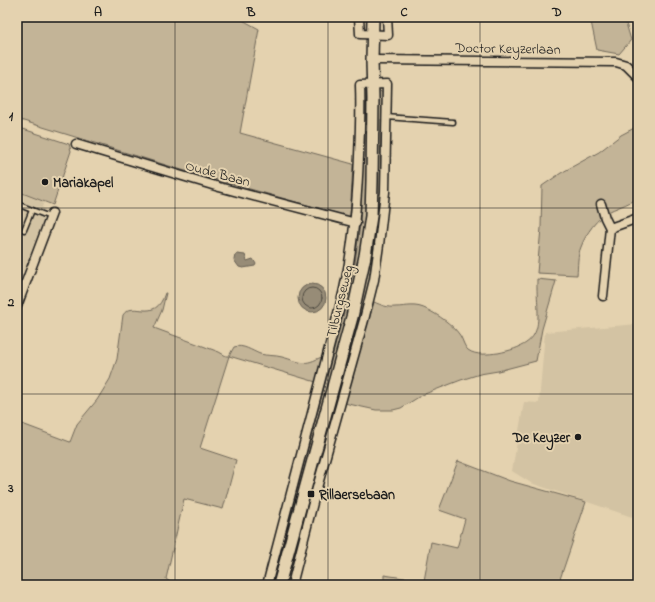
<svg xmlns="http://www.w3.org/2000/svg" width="655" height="602" viewBox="0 0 655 602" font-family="'Indie Flower',sans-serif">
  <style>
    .built { fill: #d3c3a3 }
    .green { fill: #c3b497; stroke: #70685a }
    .water { fill: #978c77; stroke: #665f53 }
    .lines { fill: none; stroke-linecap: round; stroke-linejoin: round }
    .shore { stroke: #4d4940; stroke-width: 1 }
    .lane-casing { stroke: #1c1c1c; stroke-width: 7 }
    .street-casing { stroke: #1c1c1c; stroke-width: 11 }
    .secondary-casing { stroke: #1c1c1c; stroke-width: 14 }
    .lane { stroke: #e4d2af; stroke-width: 4 }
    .street { stroke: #e4d2af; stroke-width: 8 }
    .secondary { stroke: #e4d2af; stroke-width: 11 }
    .grid { fill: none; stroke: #1c1c1c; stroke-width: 1; stroke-opacity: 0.55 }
    .poi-dot { fill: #1c1c1c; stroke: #e4d2af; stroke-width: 1.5 }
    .labels { text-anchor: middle; stroke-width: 4; stroke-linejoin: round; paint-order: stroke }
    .street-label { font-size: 14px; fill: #1c1c1c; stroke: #e4d2af }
    .poi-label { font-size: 14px; font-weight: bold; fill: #1c1c1c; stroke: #e4d2af; text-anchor: start }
    .neatline { fill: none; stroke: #1c1c1c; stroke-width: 1.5 }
    .grid-label { font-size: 13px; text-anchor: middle; font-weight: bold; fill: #1c1c1c }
  </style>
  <rect width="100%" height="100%" fill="#e4d2af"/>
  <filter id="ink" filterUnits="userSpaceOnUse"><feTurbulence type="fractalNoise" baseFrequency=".025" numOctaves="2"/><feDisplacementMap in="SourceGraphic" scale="8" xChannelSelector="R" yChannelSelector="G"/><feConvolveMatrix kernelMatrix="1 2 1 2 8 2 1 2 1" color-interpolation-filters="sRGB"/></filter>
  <g filter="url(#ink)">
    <g class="built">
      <path d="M17 192 44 202 42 207 47 211 17 287Z"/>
      <path d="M638 324V519L531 483 512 471 524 402 539 403 545 332Z"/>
    </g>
    <g class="green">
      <path d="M17 17H237L259 29 240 133 353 164 350 217 182 170 17 119Z"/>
      <path d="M590 17H624L631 40 619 54 597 50Z"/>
      <path d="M367 90V195L363 240 350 305 298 493 296 492 346 305 355 263 360 225 365 113H363L364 92Z"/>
      <path d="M378 90 383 93V118L381 119 380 204 371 268 367 291 357 328 314 483 311 482 357 314 370 259 378 122Z"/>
      <path d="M638 126V196C631 204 620 206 610 211 597 218 586 233 581 247 577 256 578 266 577 275L537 273 541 228 542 186 561 173 599 152 621 135Z"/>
      <path d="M17 127 69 144 71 151 53 205 17 191Z"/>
      <path d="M537 279 556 281 542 329 536 361 498 371 480 374 461 380 422 395 401 408 393 410H376L344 403 374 302C381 305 388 308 395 307 407 307 415 303 428 310 438 315 452 324 459 334 463 339 463 345 468 350 476 356 489 354 498 353 550 343 536 321 537 279Z"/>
      <path d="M165 293H166L162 310 154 328 219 352 226 356H229L234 347C243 344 252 351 260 354 267 356 275 355 282 357 301 362 303 367 323 356L316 382 229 356 200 448 236 460 223 509 184 499 166 579 174 585H17V422L70 442 77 424 97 400 110 379 117 359 123 315C133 299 155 325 165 293Z"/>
      <path d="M458 461 510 481 586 502 558 585H384V575L424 581 431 542 457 548 465 519 439 510Z"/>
      <path d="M295 494 298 495 281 558 278 557Z"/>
      <path d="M306 504 310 505 309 508H307L293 560H291Z"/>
    </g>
    <g class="water">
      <path d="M237 254 245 255 247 261 253 259 256 264 255 266 243 268 239 267 234 260 235 255Z"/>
      <circle cx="312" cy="298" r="14"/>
    </g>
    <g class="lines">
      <circle class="shore" cx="312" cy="298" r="10"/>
      <g class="lane-casing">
        <g id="lane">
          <path d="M386 117 453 122"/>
          <path d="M17 204 50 217"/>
          <path d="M24 230 32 210"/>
        </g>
      </g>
      <g class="street-casing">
        <g id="street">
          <path d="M359 17 360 34 388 35 387 17"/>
          <path d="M372 60 616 62 626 65 638 77"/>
          <path d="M76 144 219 187 356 223"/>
          <path d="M601 204 605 218 610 228"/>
          <path d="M603 296 610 228 638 218"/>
          <path d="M17 306 52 213"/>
          <path d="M267 585 341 302C353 254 357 206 359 156 360 132 361 109 360 85L387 84 385 192 379 245 374 280 364 320 315 495 292 585"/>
        </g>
      </g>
      <g class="secondary-casing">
        <path id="secondary" d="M279 585 352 317 365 256 371 216 372 181 373 99 372 60 373 17"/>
      </g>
      <use href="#lane" class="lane"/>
      <use href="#street" class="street"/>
      <use href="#secondary" class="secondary"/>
    </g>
  </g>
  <path class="grid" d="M175 17V585M328 17V585M480 17V585M17 208H638M17 394H638"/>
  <g class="poi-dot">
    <circle cx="45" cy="182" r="4"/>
    <circle cx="578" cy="437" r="4"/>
    <rect x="307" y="490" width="8" height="8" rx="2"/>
  </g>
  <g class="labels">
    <g class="street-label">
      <text transform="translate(508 48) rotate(1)" y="5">Doctor Keyzerlaan</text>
      <text transform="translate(218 173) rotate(15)" y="5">Oude Baan</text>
      <text transform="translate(339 301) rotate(-76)" y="5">Tilburgseweg</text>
    </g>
    <g class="poi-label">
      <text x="53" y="187">Mariakapel</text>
      <text x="570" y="442" text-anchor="end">De Keyzer</text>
      <text x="319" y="499">Rillaersebaan</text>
    </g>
  </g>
  <rect width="655" height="602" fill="none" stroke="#e4d2af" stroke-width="44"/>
  <rect x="22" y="22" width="611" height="558" class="neatline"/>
  <g class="grid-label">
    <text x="98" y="16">A</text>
    <text x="251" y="16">B</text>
    <text x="404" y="16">C</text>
    <text x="557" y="16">D</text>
    <text x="11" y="120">1</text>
    <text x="11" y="306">2</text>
    <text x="11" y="492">3</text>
  </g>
</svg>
